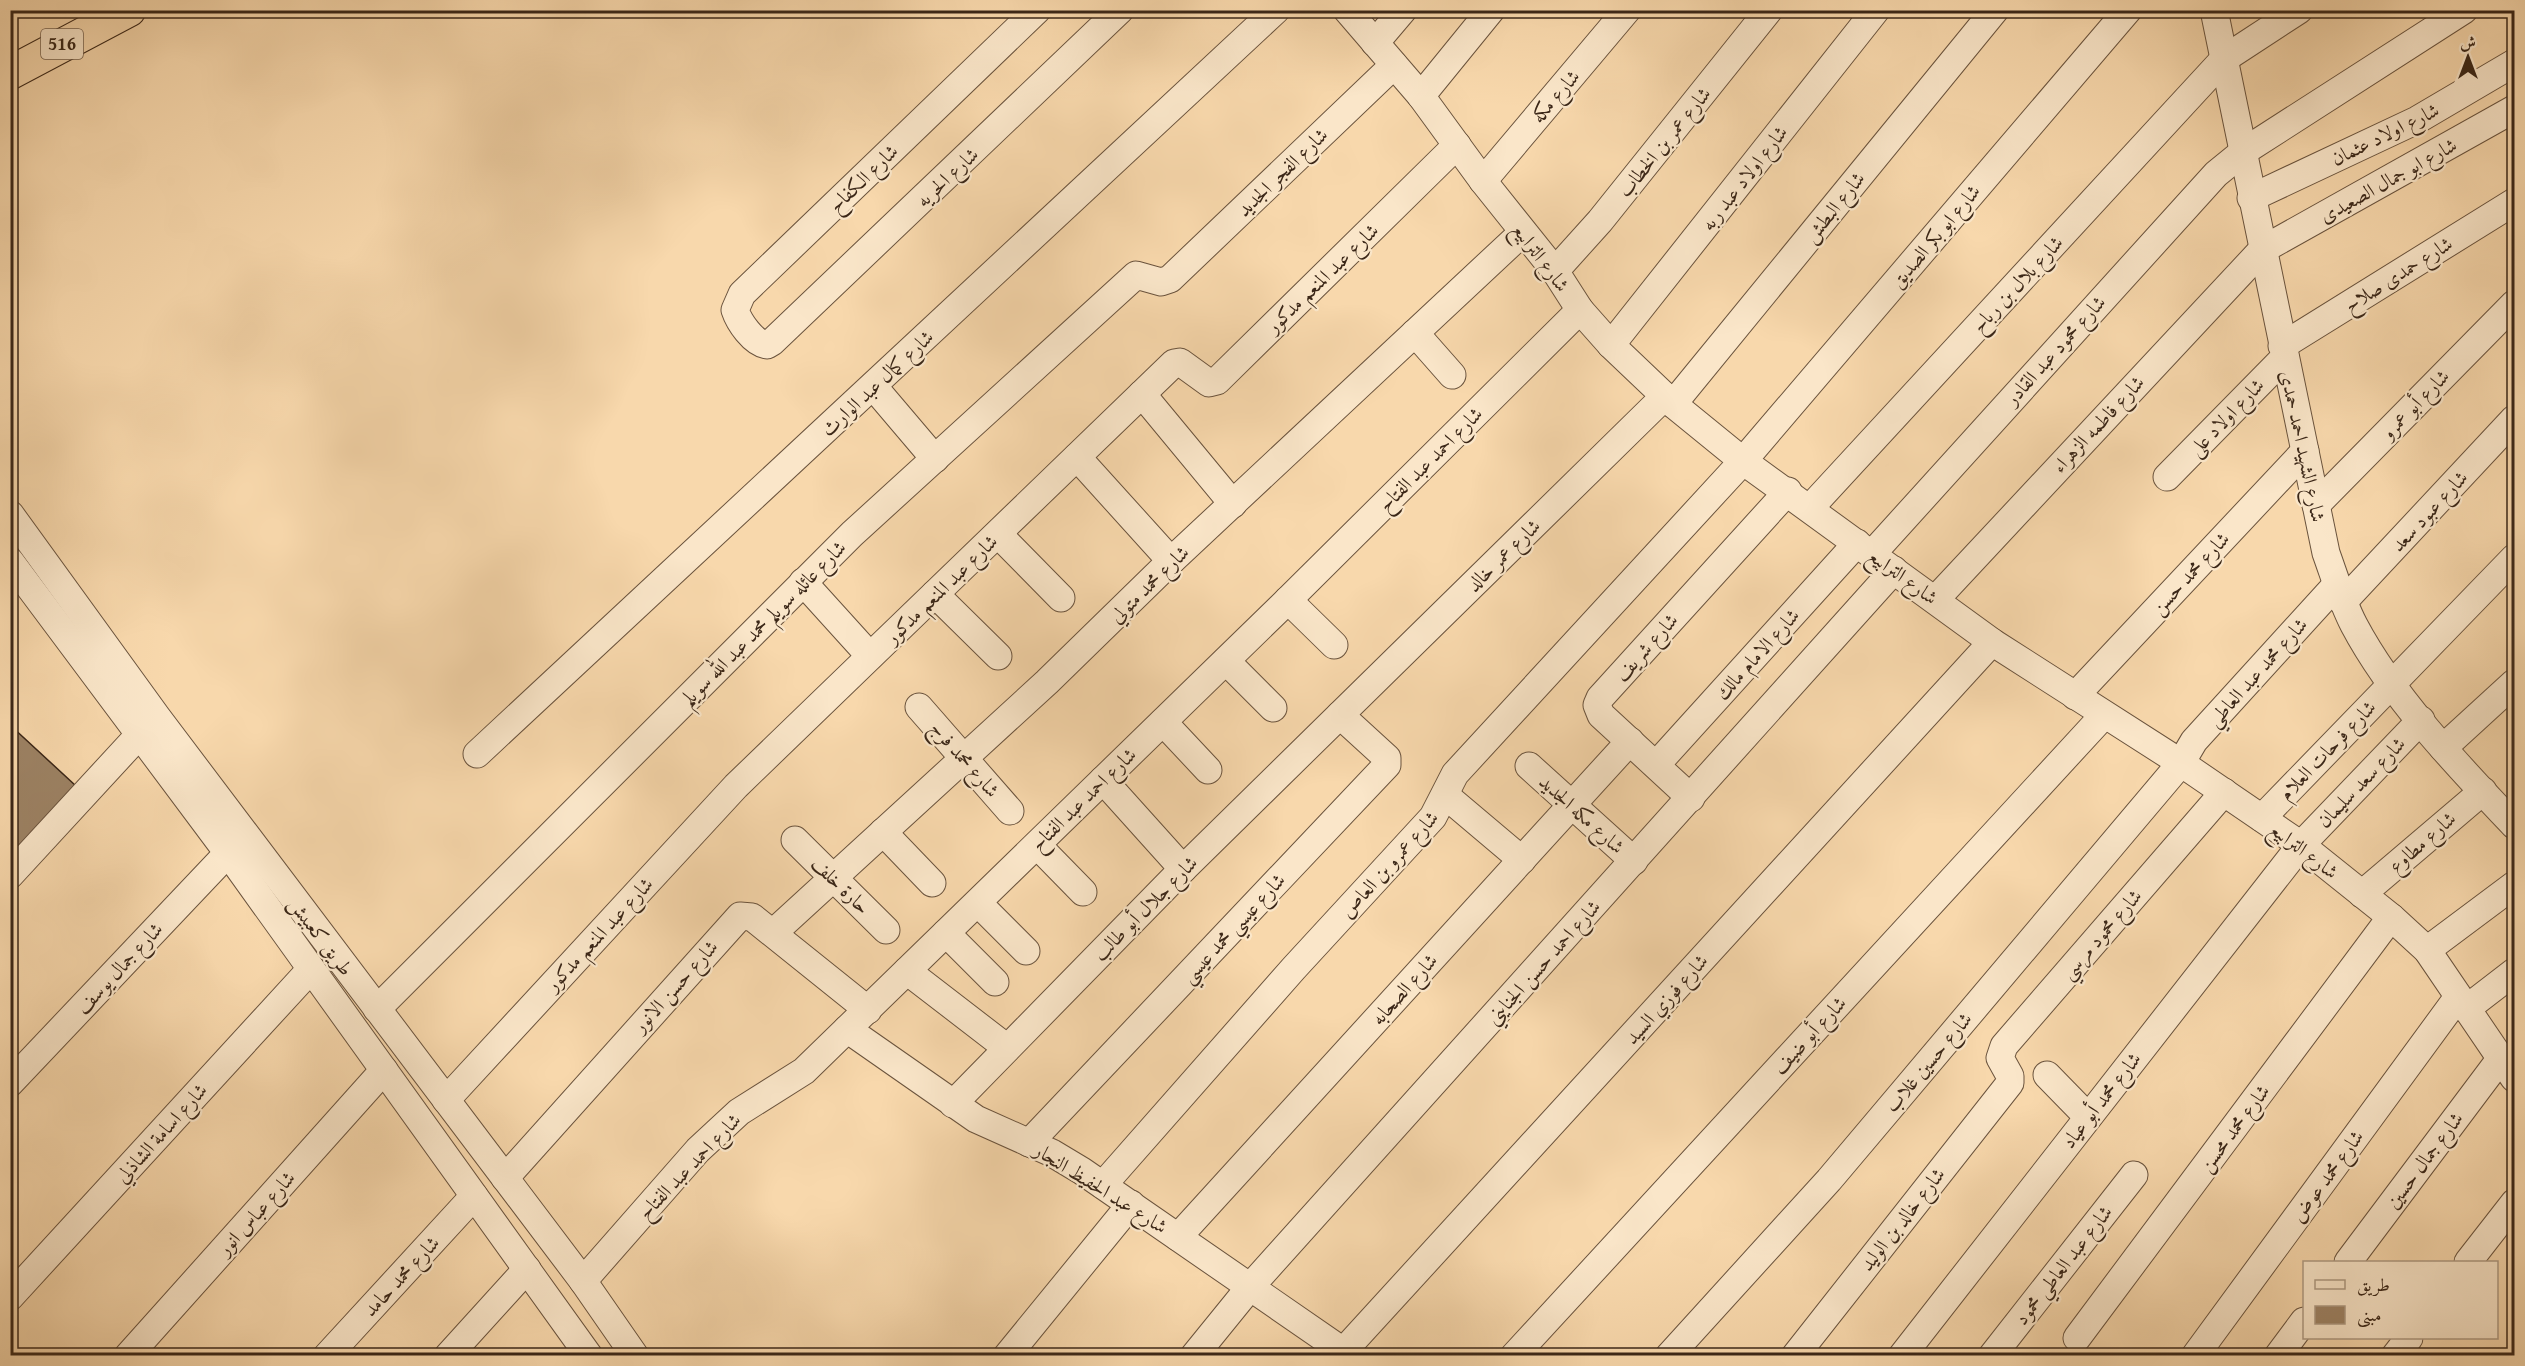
<svg xmlns="http://www.w3.org/2000/svg" width="2525" height="1366" viewBox="0 0 2525 1366" font-family="'Gentium Book Plus',Amiri,serif">
  <style>
    .building { fill: #9d8365; stroke: #3b2718; stroke-width: 1.5 }
    .lines { fill: none; stroke-linecap: round; stroke-linejoin: round }
    .minor-casing { stroke: #6a533d; stroke-width: 29 }
    .highway-casing { stroke: #3b2718; stroke-width: 35 }
    .minor { stroke: #fae6c9; stroke-width: 27 }
    .highway { stroke: #f8d8ac; stroke-width: 33 }
    .labels { text-anchor: middle; stroke-width: 4.5; stroke-linejoin: round; paint-order: stroke }
    .shield { fill: #fae6c9; stroke: #74604d; stroke-width: 1.5 }
    .shield-label { font-size: 18px; font-weight: bold; fill: #3b2718 }
    .street-label { font-size: 20px; fill: #3b2718; stroke: #fae6c9 }
  </style>
  <rect width="100%" height="100%" fill="#f8d8ac"/>
  <filter id="stains"><feTurbulence type="fractalNoise" baseFrequency=".00333" numOctaves="4"/><feColorMatrix values="0 0 0 0 .2 0 0 0 0 .09 0 0 0 0 .02 0 0 0 .5 -.17"/></filter>
  <radialGradient id="worn" r=".72"><stop offset=".6" stop-color="#630" stop-opacity="0"/><stop offset="1" stop-color="#630" stop-opacity=".3"/></radialGradient>
  <path class="building" d="M10 725 76 786 10 856Z"/>
  <g class="lines">
    <g class="minor-casing">
      <g id="minor">
        <path d="M1037 10 742 294 735 310C739 322 753 343 767 345L772 342 1120 10"/>
        <path d="M1347 10 1421 96 1483 181 1555 271 1580 310 1611 345 1673 404 1743 461 1992 642 2181 763 2301 845 2391 917 2427 950 2514 1078"/>
        <path d="M2214 10 2326 553C2335 578 2342 602 2354 625 2392 697 2459 767 2514 825"/>
        <path d="M1375 43 1403 10"/>
        <path d="M1421 96 1491 10"/>
        <path d="M1483 181 1627 10"/>
        <path d="M2251 198 2417 120 2514 63"/>
        <path d="M1555 271 1600 221 1769 10"/>
        <path d="M1415 333 1452 375"/>
        <path d="M1611 345 1876 10"/>
        <path d="M2282 346 2514 202"/>
        <path d="M873 386 935 459"/>
        <path d="M1142 394 1233 504"/>
        <path d="M1673 404 1995 10"/>
        <path d="M1077 457 1171 561"/>
        <path d="M2167 477 2285 357"/>
        <path d="M2316 505 2514 304"/>
        <path d="M1810 508 2224 59 2299 10"/>
        <path d="M10 514 157 717 583 1281 635 1356"/>
        <path d="M998 534 1061 598"/>
        <path d="M1872 554 2216 174 2243 152 2464 10"/>
        <path d="M10 561 228 853 589 1356"/>
        <path d="M803 582 870 656"/>
        <path d="M935 594 998 656"/>
        <path d="M1288 600 1334 645"/>
        <path d="M1935 600 2262 250 2514 109"/>
        <path d="M2343 602 2514 419"/>
        <path d="M1226 661 1273 708"/>
        <path d="M2075 696 2305 451"/>
        <path d="M919 707 1010 811"/>
        <path d="M1163 722 1208 770"/>
        <path d="M2443 748 2514 683"/>
        <path d="M477 754 1276 10"/>
        <path d="M1656 765 1857 543"/>
        <path d="M1529 766 1634 861"/>
        <path d="M1103 780 1183 869"/>
        <path d="M1445 795 1522 860"/>
        <path d="M1691 798 1601 715 1597 705 1600 698 1788 491"/>
        <path d="M2262 818 2514 558"/>
        <path d="M883 832 932 883"/>
        <path d="M795 840 886 930"/>
        <path d="M1037 845 1083 892"/>
        <path d="M10 875 140 734"/>
        <path d="M2362 894 2483 791"/>
        <path d="M978 903 1026 951"/>
        <path d="M773 933 1047 682 1171 561 1523 232"/>
        <path d="M946 933 995 982"/>
        <path d="M2427 950 2514 885"/>
        <path d="M907 971 1007 1048"/>
        <path d="M377 1009 852 534 1136 275 1161 282 1170 279 1394 65"/>
        <path d="M2466 1009 2514 972"/>
        <path d="M847 1029 976 1119 1052 1153 1082 1171 1350 1356"/>
        <path d="M2047 1075 2088 1117"/>
        <path d="M10 1083 228 853"/>
        <path d="M446 1100 736 786 1174 363 1180 362 1209 383 1217 381 1457 145"/>
        <path d="M953 1104 1183 869 1665 396"/>
        <path d="M1029 1143 1387 765V758L1340 715"/>
        <path d="M505 1178 740 916 752 917 868 1010"/>
        <path d="M1103 1185 1294 968 1433 817 1455 774 1743 461 2128 10"/>
        <path d="M1178 1237 1630 741"/>
        <path d="M2348 1262 2501 1058"/>
        <path d="M2468 1262 2514 1203"/>
        <path d="M583 1281 698 1150 739 1112 804 1071 1288 600 1580 310"/>
        <path d="M10 1297 311 969"/>
        <path d="M2077 1338 2391 917"/>
        <path d="M128 1356 384 1070"/>
        <path d="M327 1356 474 1196"/>
        <path d="M448 1356 527 1269"/>
        <path d="M1007 1356 1131 1204"/>
        <path d="M1194 1356 1250 1287 1894 570"/>
        <path d="M1339 1356 1992 642"/>
        <path d="M1514 1356 2104 715"/>
        <path d="M1669 1356 1829 1180 2181 763 2194 741 2337 584"/>
        <path d="M1795 1356 2010 1083V1076L2000 1058 2004 1046 2224 792"/>
        <path d="M1902 1356 2301 845 2421 720"/>
        <path d="M1992 1356 2134 1175"/>
        <path d="M2195 1356 2458 997"/>
        <path d="M2278 1356 2304 1321"/>
        <path d="M2395 1356 2409 1338"/>
      </g>
    </g>
    <g class="highway-casing">
      <path id="highway" d="M10 73 129 10"/>
    </g>
    <use href="#minor" class="minor"/>
    <use href="#highway" class="highway"/>
  </g>
  <g class="labels">
    <rect class="shield" x="41" y="29" width="42" height="30" rx="4.5"/>
    <g class="shield-label">
      <text x="62" y="50">516</text>
    </g>
    <g class="street-label">
      <text transform="translate(1555 96) rotate(-49)" y="7">شارع مكه</text>
      <text transform="translate(2385 134) rotate(-26)" y="7">شارع اولاد عثمان</text>
      <text transform="translate(1664 142) rotate(-51)" y="7">شارع عمر بن الخطاب</text>
      <text transform="translate(1282 172) rotate(-44)" y="7">شارع الفجر الجديد</text>
      <text transform="translate(947 177) rotate(-43)" y="7">شارع الحريه</text>
      <text transform="translate(863 178) rotate(-44)" y="7">شارع الكفاح</text>
      <text transform="translate(1744 178) rotate(-52)" y="7">شارع اولاد عبد ربه</text>
      <text transform="translate(2388 180) rotate(-29)" y="7">شارع ابو جمال الصعيدى</text>
      <text transform="translate(1834 207) rotate(-51)" y="7">شارع البطش</text>
      <text transform="translate(1935 236) rotate(-50)" y="7">شارع ابو بكر الصديق</text>
      <text transform="translate(1541 257) rotate(53)" y="7">شارع الترابيع</text>
      <text transform="translate(2398 274) rotate(-32)" y="7">شارع حمدى صلاح</text>
      <text transform="translate(1322 278) rotate(-44)" y="7">شارع عبد المنعم مدكور</text>
      <text transform="translate(2017 284) rotate(-47)" y="7">شارع بلال بن رباح</text>
      <text transform="translate(2055 350) rotate(-48)" y="7">شارع محمود عبد القادر</text>
      <text transform="translate(877 383) rotate(-43)" y="7">شارع كمال عبد الوارث</text>
      <text transform="translate(2415 404) rotate(-46)" y="7">شارع أبو عمرو</text>
      <text transform="translate(2226 417) rotate(-46)" y="7">شارع اولاد على</text>
      <text transform="translate(2098 424) rotate(-47)" y="7">شارع فاطمه الزهراء</text>
      <text transform="translate(2303 446) rotate(78)" y="7">شارع الشهيد احمد حمدى</text>
      <text transform="translate(1430 459) rotate(-45)" y="7">شارع احمد عبد الفتاح</text>
      <text transform="translate(2429 511) rotate(-47)" y="7">شارع عبود سعد</text>
      <text transform="translate(1503 555) rotate(-44)" y="7">شارع عمر خالد</text>
      <text transform="translate(2190 573) rotate(-47)" y="7">شارع محمد حسن</text>
      <text transform="translate(1903 576) rotate(36)" y="7">شارع الترابيع</text>
      <text transform="translate(1149 584) rotate(-44)" y="7">شارع محمد متولي</text>
      <text transform="translate(941 589) rotate(-44)" y="7">شارع عبد المنعم مدكور</text>
      <text transform="translate(763 623) rotate(-45)" y="7">شارع عائله سويلم محمد عبد الله سويلم</text>
      <text transform="translate(1646 647) rotate(-48)" y="7">شارع شريف</text>
      <text transform="translate(1757 654) rotate(-48)" y="7">شارع الامام مالك</text>
      <text transform="translate(2257 672) rotate(-48)" y="7">شارع محمد عبد العاطي</text>
      <text transform="translate(2327 750) rotate(-46)" y="7">شارع فرحات العلام</text>
      <text transform="translate(965 759) rotate(49)" y="7">شارع محمد فرج</text>
      <text transform="translate(2361 782) rotate(-46)" y="7">شارع سعد سليمان</text>
      <text transform="translate(1083 799) rotate(-44)" y="7">شارع احمد عبد الفتاح</text>
      <text transform="translate(1582 814) rotate(42)" y="7">شارع مكه الجديد</text>
      <text transform="translate(2422 842) rotate(-41)" y="7">شارع مطاوع</text>
      <text transform="translate(2304 850) rotate(37)" y="7">شارع الترابيع</text>
      <text transform="translate(1389 864) rotate(-48)" y="7">شارع عمرو بن العاص</text>
      <text transform="translate(841 885) rotate(44)" y="7">حارة خلف</text>
      <text transform="translate(1145 908) rotate(-45)" y="7">شارع جلال أبو طالب</text>
      <text transform="translate(1233 928) rotate(-47)" y="7">شارع عيسي محمد عيسي</text>
      <text transform="translate(599 934) rotate(-47)" y="7">شارع عبد المنعم مدكور</text>
      <text transform="translate(2101 934) rotate(-49)" y="7">شارع محمود مرسي</text>
      <text transform="translate(321 936) rotate(53)" y="7">طريق كعبيش</text>
      <text transform="translate(1543 962) rotate(-48)" y="7">شارع احمد حسن الجنايني</text>
      <text transform="translate(119 968) rotate(-47)" y="7">شارع جمال يوسف</text>
      <text transform="translate(675 986) rotate(-48)" y="7">شارع حسن الانور</text>
      <text transform="translate(1404 989) rotate(-48)" y="7">شارع الصحابه</text>
      <text transform="translate(1666 999) rotate(-48)" y="7">شارع فوزي السيد</text>
      <text transform="translate(1809 1035) rotate(-47)" y="7">شارع أبو ضيف</text>
      <text transform="translate(1928 1062) rotate(-50)" y="7">شارع حسين غلاب</text>
      <text transform="translate(2101 1100) rotate(-52)" y="7">شارع محمد أبو عياد</text>
      <text transform="translate(2234 1128) rotate(-53)" y="7">شارع محمد محسن</text>
      <text transform="translate(161 1133) rotate(-48)" y="7">شارع اسامة الشاذلي</text>
      <text transform="translate(2424 1160) rotate(-53)" y="7">شارع جمال حسين</text>
      <text transform="translate(689 1166) rotate(-46)" y="7">شارع احمد عبد الفتاح</text>
      <text transform="translate(2327 1176) rotate(-54)" y="7">شارع محمد عوض</text>
      <text transform="translate(1101 1188) rotate(32)" y="7">شارع عبد الحفيظ النجار</text>
      <text transform="translate(256 1213) rotate(-48)" y="7">شارع عباس انور</text>
      <text transform="translate(1902 1219) rotate(-52)" y="7">شارع خالد بن الوليد</text>
      <text transform="translate(2063 1265) rotate(-52)" y="7">شارع عبد العاطي محمود</text>
      <text transform="translate(401 1276) rotate(-47)" y="7">شارع محمد حامد</text>
    </g>
  </g>
  <rect width="2525" height="1366" fill="none" stroke="#f8d8ac" stroke-width="36"/>
  <rect x="12" y="12" width="2501" height="1342" fill="none" stroke="#3b2718" stroke-width="3"/>
  <rect x="18" y="18" width="2489" height="1330" fill="none" stroke="#3b2718" stroke-width="1.5"/>
  <rect x="2303" y="1261" width="195" height="78" fill="#fae6c9" stroke="#ae9a82" stroke-width="1.5"/>
  <rect x="2315" y="1280" width="30" height="9" fill="#fae6c9" stroke="#ae9a82" stroke-width="1.5"/>
  <text x="2357" y="1291" font-size="18" fill="#3b2718">طريق</text>
  <rect x="2315" y="1306" width="30" height="18" fill="#9d8365" stroke="#ae9a82" stroke-width="1.5"/>
  <text x="2357" y="1321" font-size="18" fill="#3b2718">مبنى</text>
  <g transform="translate(2468 57)" stroke="#fae6c9" stroke-width="4.5" paint-order="stroke">
  <path d="M0-4.5L10 22L0 15L-10 22Z" fill="#3b2718"/>
  <text y="-9" font-size="16" font-weight="bold" text-anchor="middle" fill="#3b2718">ش</text>
  </g>
  <rect width="100%" height="100%" filter="url(#stains)"/>
  <rect width="100%" height="100%" fill="url(#worn)"/>
</svg>
